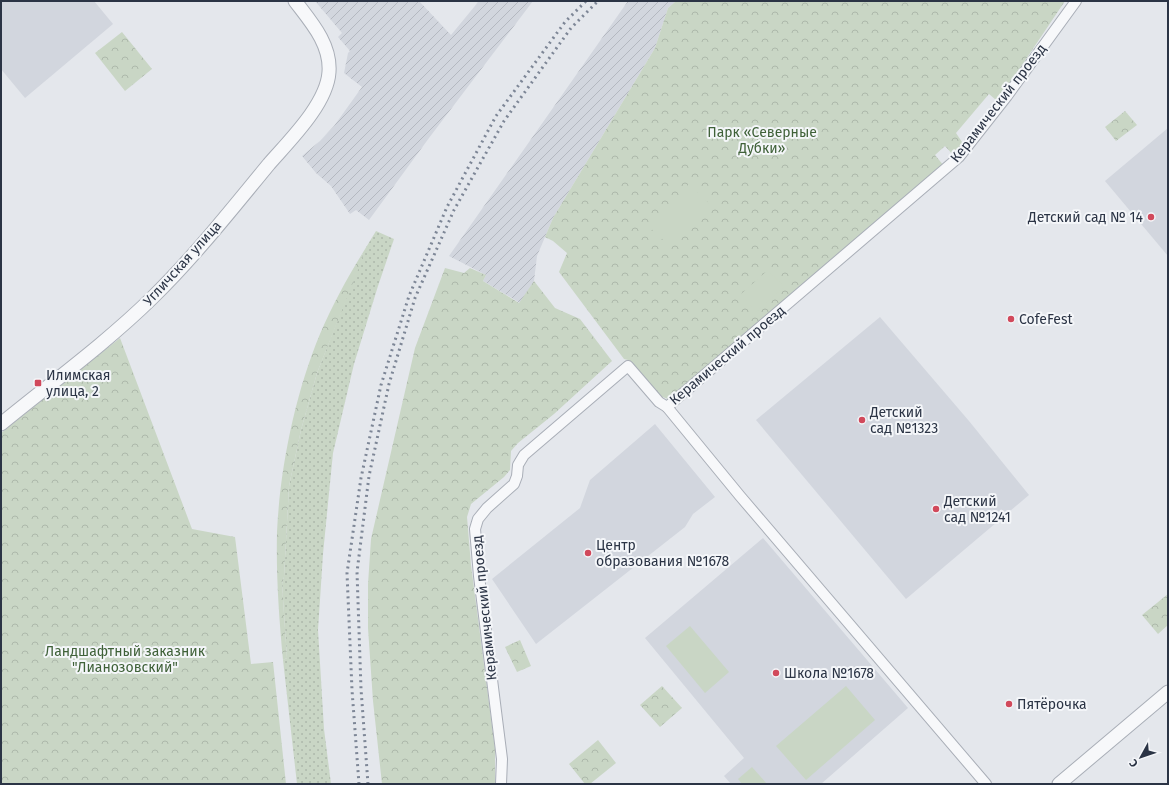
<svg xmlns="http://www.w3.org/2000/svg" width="1169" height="785" viewBox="0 0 1169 785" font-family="'Fira Sans',sans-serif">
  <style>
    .built { fill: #d2d6de }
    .industrial { fill: url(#industrial-furrows) }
    .grass { fill: url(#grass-dots) }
    .forest { fill: url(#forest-crowns) }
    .garden { fill: #c9d6c5 }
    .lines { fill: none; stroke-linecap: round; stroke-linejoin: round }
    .minor-casing { stroke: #a9aeb7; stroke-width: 12 }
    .tertiary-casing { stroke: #a9aeb7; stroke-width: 15 }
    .minor { stroke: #f7f8fa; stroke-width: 10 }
    .tertiary { stroke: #f7f8fa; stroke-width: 13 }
    .rail { stroke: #7d8696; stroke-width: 3; stroke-dasharray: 2 4; stroke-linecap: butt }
    .poi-dot { fill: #d1495b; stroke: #f4f6f9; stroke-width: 1.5 }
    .labels { text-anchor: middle; stroke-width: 4; stroke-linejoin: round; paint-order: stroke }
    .street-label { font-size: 14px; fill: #2b3445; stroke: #f4f6f9 }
    .park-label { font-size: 14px; fill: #3f6138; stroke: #f4f6f9 }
    .poi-label { font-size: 14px; fill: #2b3445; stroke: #f4f6f9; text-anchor: start }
  </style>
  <defs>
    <pattern id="industrial-furrows" width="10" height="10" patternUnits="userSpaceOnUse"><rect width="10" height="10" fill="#d2d6de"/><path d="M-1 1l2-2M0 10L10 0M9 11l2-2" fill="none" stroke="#b4b8c0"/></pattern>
    <pattern id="grass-dots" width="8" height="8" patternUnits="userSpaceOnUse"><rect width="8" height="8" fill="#c9d6c5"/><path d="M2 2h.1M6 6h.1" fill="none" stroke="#adb8ab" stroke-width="1.8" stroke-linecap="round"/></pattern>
    <pattern id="forest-crowns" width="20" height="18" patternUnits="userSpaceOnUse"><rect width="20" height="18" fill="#c9d6c5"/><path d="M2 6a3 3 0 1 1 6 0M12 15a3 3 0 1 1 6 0" fill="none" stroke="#adb8ab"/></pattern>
  </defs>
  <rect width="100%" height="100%" fill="#e4e7ec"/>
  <g class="built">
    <path d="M1 1H94L113 24 25 98 1 69Z"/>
    <path d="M1168 128V256L1105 181Z"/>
    <path d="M880 317 969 421 1029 495 906 599 756 420Z"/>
    <path d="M655 424 715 497 693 514 685 527 536 644 492 579 580 508 590 480Z"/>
    <path d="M763 538 908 708 821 784H731L724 776 744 758 645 638Z"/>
  </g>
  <g class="industrial">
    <path d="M315 1H419L451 35 479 1H533L429 138 369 220 356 210 350 214 331 186 316 173 302 156 320 141 334 126 362 87 344 73 348 53 350 51 338 37 342 33Z"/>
    <path d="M628 1H676L668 8 655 48 553 218 537 256 534 281 520 303 483 281 486 275 449 256Z"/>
  </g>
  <path class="grass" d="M376 231 394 239 378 286 354 364 333 453 323 554 318 630 324 729 331 784H297L283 660 287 658 282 584 284 577 289 486 301 430 317 373 363 255 362 254Z"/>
  <g class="forest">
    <path d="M676 1H1065L1014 77 996 100 989 94 956 133 964 145 955 157 945 146 935 155 944 166 707 367 668 399 660 396 628 360 624 359 559 272 567 253 553 241 545 237 553 218 655 48 668 8Z"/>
    <path d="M122 32 152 69 125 91 95 53Z"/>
    <path d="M1125 111 1137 125 1116 141 1105 127Z"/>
    <path d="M362 254 363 255 360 265 317 373 301 430 289 486 284 577 282 584 287 658 283 660C279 618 276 575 277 532 280 468 295 394 320 334 332 306 346 280 362 254Z"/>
    <path d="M445 268 464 273 470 268 486 275 483 281 519 303 534 281 555 308 580 319 612 361 554 414 518 443 511 451 510 470 504 477 471 504 467 517 471 565 495 749V784H382L373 701 368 628V584L371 539 415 348Z"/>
    <path d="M120 338 192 529 235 537 251 664 273 662 286 784H1V433Z"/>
    <path d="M1168 594V625L1158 634 1142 615Z"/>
    <path d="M520 640 531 666 517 672 505 647Z"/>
    <path d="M662 686 682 708 660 727 640 705Z"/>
    <path d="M598 740 616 763 590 784H585L569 764Z"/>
  </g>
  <g class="garden">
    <path d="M689 184 711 205 671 247 649 227Z"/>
    <path d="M768 270 784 287 756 312 741 294Z"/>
    <path d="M690 626 729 672 705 693 666 646Z"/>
    <path d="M846 686 875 720 806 780 776 746Z"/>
    <path d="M752 767 767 784H742L738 779Z"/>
  </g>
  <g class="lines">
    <g class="minor-casing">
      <g id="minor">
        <path d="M667 407 959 157 1007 96 1076 1"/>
        <path d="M501 784 502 759 479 576 475 529 478 519 487 508 514 484 517 476 518 465 524 455 628 366 659 402 667 407 740 496 986 784"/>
      </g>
    </g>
    <g class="tertiary-casing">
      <g id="tertiary">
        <path d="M1 424C51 383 105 344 152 298 194 257 231 210 269 164 289 141 327 104 329 72 331 44 311 22 295 1"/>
        <path d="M1059 784 1168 692"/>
      </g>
    </g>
    <use href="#minor" class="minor"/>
    <use href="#tertiary" class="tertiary"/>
    <g class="rail">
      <path d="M359 784 352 690 347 573 361 478 381 385 409 296 447 207 496 116 565 22 586 1"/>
      <path d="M368 784 361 689 357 572 369 476 389 384 415 298 454 210 504 121 571 28 598 1"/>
    </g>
  </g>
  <g class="poi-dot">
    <circle cx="1151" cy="217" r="4"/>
    <circle cx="1011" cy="319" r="4"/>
    <rect x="34" y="379" width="8" height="8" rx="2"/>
    <circle cx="862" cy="420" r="4"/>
    <circle cx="936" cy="509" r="4"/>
    <circle cx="588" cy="553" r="4"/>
    <circle cx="776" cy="673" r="4"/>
    <circle cx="1009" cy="704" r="4"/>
  </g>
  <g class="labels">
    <g class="street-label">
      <text transform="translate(998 103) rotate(-52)" y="5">Керамический проезд</text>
      <text transform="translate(182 263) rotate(-48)" y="5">Угличская улица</text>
      <text transform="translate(727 355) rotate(-40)" y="5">Керамический проезд</text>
      <text transform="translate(484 608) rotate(-96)" y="5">Керамический проезд</text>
    </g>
    <g class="park-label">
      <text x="762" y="137">Парк «Северные<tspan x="762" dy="16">Дубки»</tspan></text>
      <text x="125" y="656">Ландшафтный заказник<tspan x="125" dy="16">"Лианозовский"</tspan></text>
    </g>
    <g class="poi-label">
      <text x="1143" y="222" text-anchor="end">Детский сад № 14</text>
      <text x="1019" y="324">CofeFest</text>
      <text x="46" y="380">Илимская<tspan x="46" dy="16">улица, 2</tspan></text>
      <text x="870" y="417">Детский<tspan x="870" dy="16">сад №1323</tspan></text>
      <text x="944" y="506">Детский<tspan x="944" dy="16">сад №1241</tspan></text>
      <text x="596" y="550">Центр<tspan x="596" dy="16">образования №1678</tspan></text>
      <text x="784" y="678">Школа №1678</text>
      <text x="1017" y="709">Пятёрочка</text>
    </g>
  </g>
  <rect width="1169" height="785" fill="none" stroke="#2b3445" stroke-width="4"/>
  <g transform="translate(1141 757) rotate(230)" stroke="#f4f6f9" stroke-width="3" paint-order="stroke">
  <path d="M0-3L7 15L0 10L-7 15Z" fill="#2b3445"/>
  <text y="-6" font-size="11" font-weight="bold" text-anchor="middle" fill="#2b3445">С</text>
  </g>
</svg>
